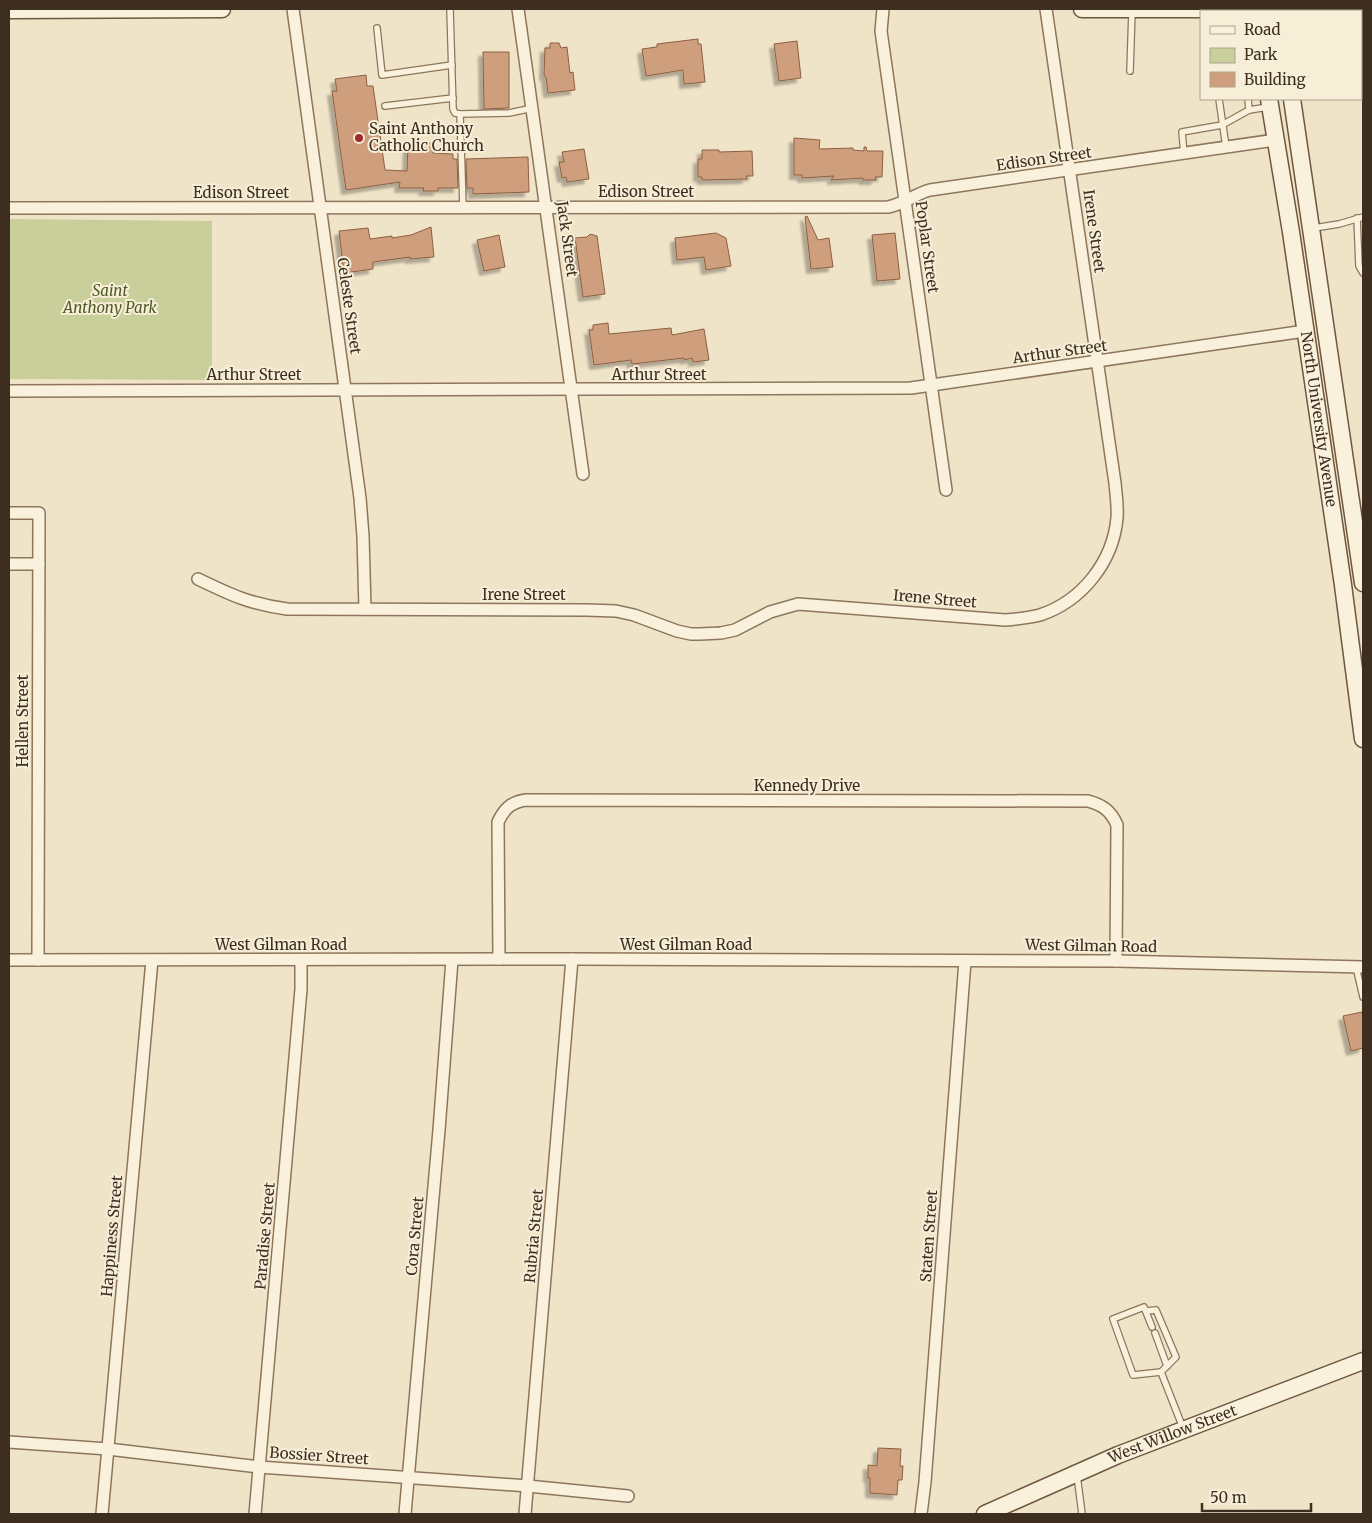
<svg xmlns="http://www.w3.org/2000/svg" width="1372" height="1523" viewBox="0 0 1372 1523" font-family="Merriweather,serif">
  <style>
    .green { fill: #c9cf9b }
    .building { fill: #cf9f7d; stroke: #8d5f41; filter: url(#shadow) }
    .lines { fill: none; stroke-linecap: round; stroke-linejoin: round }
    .lane-casing { stroke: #8d765c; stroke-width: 8 }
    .street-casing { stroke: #8d765c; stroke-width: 14 }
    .secondary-casing { stroke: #6f573f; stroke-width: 19 }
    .lane { stroke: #faf1dc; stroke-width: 5.5 }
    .street { stroke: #faf1dc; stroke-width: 11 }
    .secondary { stroke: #faf1dc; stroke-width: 16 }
    .poi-dot { fill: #9e2a2b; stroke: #f7eed8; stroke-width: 2 }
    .labels { text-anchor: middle; stroke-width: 4; stroke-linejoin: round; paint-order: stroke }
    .poi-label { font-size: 15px; fill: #3d2e20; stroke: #f7eed8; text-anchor: start }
    .street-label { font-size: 15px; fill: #3d2e20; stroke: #f7eed8 }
    .park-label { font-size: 15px; font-style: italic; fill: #4d5a26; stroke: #f7eed8 }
  </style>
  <defs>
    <filter id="shadow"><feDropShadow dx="-4.5" dy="4.5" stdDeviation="1" flood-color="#0004"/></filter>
  </defs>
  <rect width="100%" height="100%" fill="#f0e4c8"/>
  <path class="green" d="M9 219 212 221V380L9 379Z"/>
  <g class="building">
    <path d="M698 39V44H701L705 82 684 84 683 70 646 76 642 49 657 47V44Z"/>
    <path d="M797 41 801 78 779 81 774 44Z"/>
    <path d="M550 43H559L561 48 567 47 570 73 573 72 575 90 548 93 546 77 544 75 545 48H550Z"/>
    <path d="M483 52H509V108L484 109Z"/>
    <path d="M366 75 367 86H373L385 170 407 171 408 143H434L433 153 453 154V159H457L458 188H438V191H423L424 188H399L400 182 346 190 332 91H337L335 79Z"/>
    <path d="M794 138 820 140 819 149 853 148V150L864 151V147H866L867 151H883L882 177H875L876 180H863V178L831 180 834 176 802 178V175H794Z"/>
    <path d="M584 149 589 179 567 182 566 177 562 178 559 162H564L562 152Z"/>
    <path d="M702 150H719V152L752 151 753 176H746L747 179 702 180V177H698V159H702Z"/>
    <path d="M528 157 529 192 473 194V188H467L466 159Z"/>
    <path d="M807 216 818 240 829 238 833 267 811 269 805 217Z"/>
    <path d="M431 227 434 257 410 259V257L373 262V269L344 273 339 231 368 228 370 239 392 236V238L411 235Z"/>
    <path d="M716 233 726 238 731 266 706 270 704 257 677 260 675 238Z"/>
    <path d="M895 233 900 279 877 281 872 235Z"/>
    <path d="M590 234 597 236 605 294 583 297 575 238 587 237Z"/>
    <path d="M499 235 505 267 484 271 477 240Z"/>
    <path d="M608 323 609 334 671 328 672 335 704 329 709 360 693 362 692 358 685 360 684 358 632 364 631 360 594 365 589 330H593V325Z"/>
    <path d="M1362 1012 1363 1019V1048L1351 1051 1343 1016Z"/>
    <path d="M878 1448 901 1449 900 1466H903L902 1480H898L897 1495 870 1493V1478H868V1465L877 1466Z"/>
  </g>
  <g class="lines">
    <g class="lane-casing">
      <g id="lane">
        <path d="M450 9 453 109 455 113 460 114 463 207"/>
        <path d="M377 28 382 75 452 65"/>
        <path d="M1130 71 1132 11"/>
        <path d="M1219 99 1226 147"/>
        <path d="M1248 99 1249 110"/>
        <path d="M385 106 453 98"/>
        <path d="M460 114 509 113 533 108"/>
        <path d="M1184 154 1182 132 1222 125 1249 110 1268 107"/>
        <path d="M1357 218 1359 266 1363 273"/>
        <path d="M1314 228 1339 224 1363 217"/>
        <path d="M1356 967 1363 997"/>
        <path d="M1146 1311 1156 1310 1176 1357 1161 1372 1183 1428"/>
        <path d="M1152 1327 1144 1307 1113 1319 1133 1375 1161 1372"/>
        <path d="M1155 1333 1167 1366"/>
        <path d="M1077 1475 1082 1514"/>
      </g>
    </g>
    <g class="street-casing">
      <g id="street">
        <path d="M293 9 360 498 363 536 365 609"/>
        <path d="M518 9 583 474"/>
        <path d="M883 9 881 31 946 490"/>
        <path d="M9 208 888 207C904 204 915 194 930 190L1275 140"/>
        <path d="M9 391 911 388 1305 331"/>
        <path d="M9 513H39L38 960"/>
        <path d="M9 564H39"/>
        <path d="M198 579C231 595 250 604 287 609L587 610 616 611 634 615 677 631 691 634H700L721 633 735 630 770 612 798 604 1005 620C1017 619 1028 618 1040 615 1082 601 1113 562 1117 518 1118 506 1116 495 1115 483L1046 9"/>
        <path d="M499 959 498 822C504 809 511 802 526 800L1088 801C1103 805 1111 811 1117 825L1116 961"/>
        <path d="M9 960 572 959 1116 961 1363 967"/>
        <path d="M9 1442 108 1449 259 1467 528 1486 628 1496"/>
        <path d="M102 1514 152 960"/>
        <path d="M255 1514 301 989V960"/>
        <path d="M405 1514 439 1130 452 960"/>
        <path d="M525 1514 572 959"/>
        <path d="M921 1514 925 1482 965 961"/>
      </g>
    </g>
    <g class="secondary-casing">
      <g id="secondary">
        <path d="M1082 9H1243"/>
        <path d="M1257 9V11"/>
        <path d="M1279 9V11"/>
        <path d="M9 10 222 9"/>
        <path id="s1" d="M1269 99 1291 232 1343 585 1363 739"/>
        <path d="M1292 99 1363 583"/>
        <path id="s2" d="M985 1514 1118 1455 1363 1361"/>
      </g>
    </g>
    <use href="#lane" class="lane"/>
    <use href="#street" class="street"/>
    <use href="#secondary" class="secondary"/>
  </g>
  <circle class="poi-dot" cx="359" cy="138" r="5"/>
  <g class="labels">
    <g class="poi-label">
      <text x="369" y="134">Saint Anthony<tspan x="369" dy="17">Catholic Church</tspan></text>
    </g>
    <g class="street-label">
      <text transform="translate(1044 159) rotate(-8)" y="5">Edison Street</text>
      <text x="646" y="197">Edison Street</text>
      <text x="241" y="198">Edison Street</text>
      <text transform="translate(1094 231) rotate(82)" y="5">Irene Street</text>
      <text transform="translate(567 239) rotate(82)" y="5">Jack Street</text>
      <text transform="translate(927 247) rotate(82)" y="5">Poplar Street</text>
      <text transform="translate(349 306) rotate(82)" y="5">Celeste Street</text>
      <text transform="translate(1060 352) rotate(-8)" y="5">Arthur Street</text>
      <text x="254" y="380">Arthur Street</text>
      <text x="659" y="380">Arthur Street</text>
      <text dy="5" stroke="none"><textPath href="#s1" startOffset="324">North University Avenue</textPath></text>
      <text x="524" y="600">Irene Street</text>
      <text transform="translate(935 599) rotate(5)" y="5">Irene Street</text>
      <text transform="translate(23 721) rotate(-90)" y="5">Hellen Street</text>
      <text x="807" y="791">Kennedy Drive</text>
      <text x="281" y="950">West Gilman Road</text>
      <text x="686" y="950">West Gilman Road</text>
      <text transform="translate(1091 946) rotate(1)" y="5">West Gilman Road</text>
      <text transform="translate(112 1236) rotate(-85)" y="5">Happiness Street</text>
      <text transform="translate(265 1236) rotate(-85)" y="5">Paradise Street</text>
      <text transform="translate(415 1236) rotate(-85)" y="5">Cora Street</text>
      <text transform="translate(534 1236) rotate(-85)" y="5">Rubria Street</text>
      <text transform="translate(929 1236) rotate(-86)" y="5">Staten Street</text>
      <text dy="5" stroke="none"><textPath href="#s2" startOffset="204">West Willow Street</textPath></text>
      <text transform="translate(319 1456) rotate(4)" y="5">Bossier Street</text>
    </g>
    <g class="park-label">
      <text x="110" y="296">Saint<tspan x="110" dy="17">Anthony Park</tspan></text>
    </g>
  </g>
  <rect width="1372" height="1523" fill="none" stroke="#3d2e20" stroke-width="20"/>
  <rect x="1200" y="10" width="162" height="90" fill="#f7eed8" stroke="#ada18e"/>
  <rect x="1210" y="26" width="25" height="8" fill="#faf1dc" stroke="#ada18e"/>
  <text x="1244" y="35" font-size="15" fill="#3d2e20">Road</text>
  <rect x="1210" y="48" width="25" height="15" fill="#c9cf9b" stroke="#ada18e"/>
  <text x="1244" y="60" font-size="15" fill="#3d2e20">Park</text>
  <rect x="1210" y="72" width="25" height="15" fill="#cf9f7d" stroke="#ada18e"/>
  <text x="1244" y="85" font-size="15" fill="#3d2e20">Building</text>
  <path d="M1202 1503v8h109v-8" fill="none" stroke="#3d2e20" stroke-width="2.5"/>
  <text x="1210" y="1503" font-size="15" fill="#3d2e20" stroke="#f7eed8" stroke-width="4" paint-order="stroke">50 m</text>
</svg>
